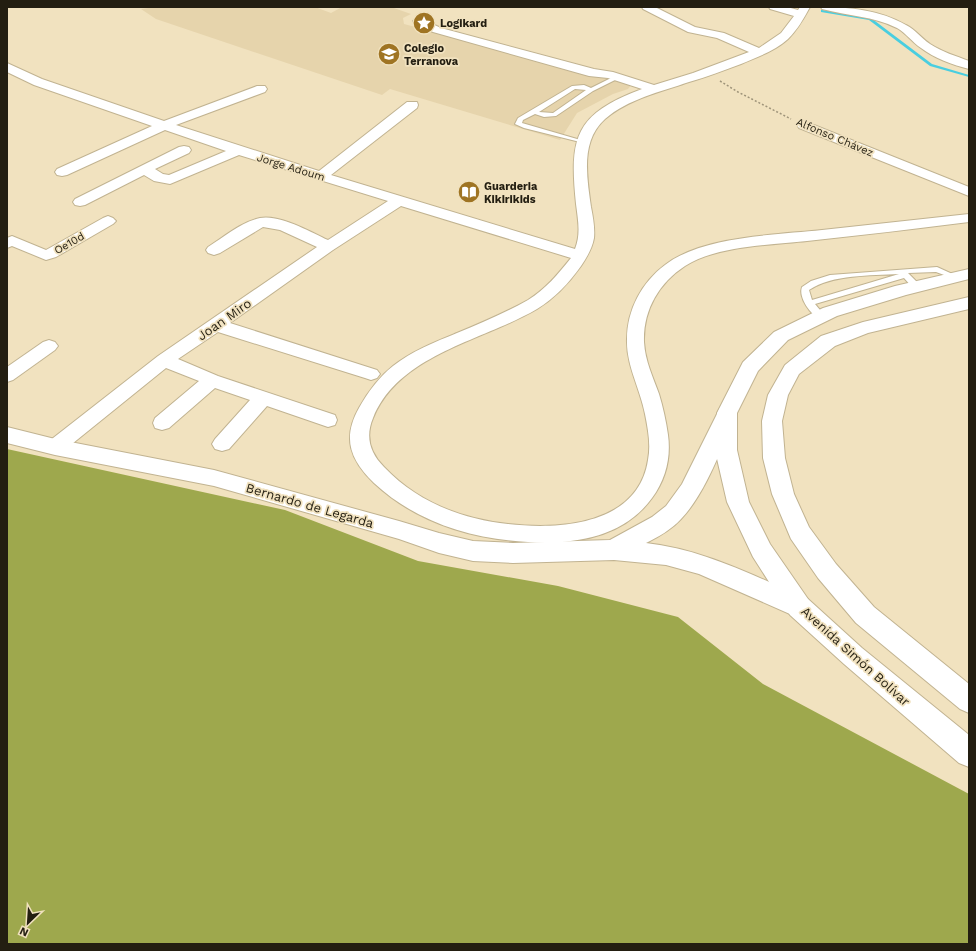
<svg xmlns="http://www.w3.org/2000/svg" width="976" height="951" viewBox="0 0 976 951" font-family="'Work Sans',sans-serif">
  <style>
    .built { fill: #e6d4ac }
    .forest { fill: #9ea84d }
    .lines { fill: none; stroke-linecap: round; stroke-linejoin: round }
    .stream { fill: #49cee0; fill-rule: evenodd }
    .service-casing { stroke: #c1b391; stroke-width: 2 }
    .minor-casing { stroke: #c1b391; stroke-width: 2 }
    .tertiary-casing { stroke: #c1b391; stroke-width: 2 }
    .trunk-casing { stroke: #c1b391; stroke-width: 2 }
    .path { stroke: #9f947a; stroke-width: 1.5; stroke-dasharray: 2 2; stroke-linecap: butt }
    .service { fill: #fff; fill-rule: evenodd }
    .minor { fill: #fff; fill-rule: evenodd }
    .tertiary { fill: #fff; fill-rule: evenodd }
    .trunk { fill: #fff; fill-rule: evenodd }
    .labels { text-anchor: middle; stroke-width: 3.5; stroke-linejoin: round; paint-order: stroke }
    .far-poi-label { font-size: 11px; font-weight: bold; fill: #231e11; stroke: #f1e2bf; text-anchor: start }
    .far-street-label { font-size: 11px; fill: #231e11; stroke: #f1e2bf }
    .street-label { font-size: 13px; fill: #231e11; stroke: #f1e2bf }
  </style>
  <rect width="100%" height="100%" fill="#f1e2bf"/>
  <path class="built" d="M156 7H315L331 13 342 7H391L411 14 403 18 404 24 631 85 628 89 613 94 577 113 560 140 390 89 382 95 156 19 141 9Z"/>
  <path class="forest" d="M7 449 285 510 418 561 558 586 678 617 763 684 969 794V944H7Z"/>
  <g class="lines">
    <path class="stream" d="M822 10 871 18 932 64 969 75V77L930 66 869 20 821 12V10Z"/>
    <g class="service-casing">
      <g id="service">
        <path d="M617 75 620 77 619 78 593 91 556 116 544 117 535 114 523 120 522 123 584 141V143L524 128 515 124 518 118 572 86 584 85 591 88ZM575 89 586 90 553 113 539 112Z"/>
        <path d="M937 267 959 277 955 279 936 272 908 273 919 284V288H913L904 278 815 304 825 316 821 319C811 316 798 297 802 287L811 281 830 275ZM899 274 812 300 809 290C833 274 870 276 899 274Z"/>
      </g>
    </g>
    <g class="minor-casing">
      <g id="minor">
        <path d="M642 7H655L695 27 724 33 759 48 781 33 794 16 770 9 769 7H787L798 10 800 7H810C804 18 798 29 788 39 775 51 757 57 741 64 724 70 707 77 689 82 660 92 628 99 605 119 580 141 587 178 591 207 593 217 595 228 594 238 592 249 587 257 581 266 569 283 555 298 537 309 483 341 399 354 373 418 365 437 370 453 384 467 417 502 462 519 508 524 560 530 638 525 648 460 651 445 648 429 645 414 640 388 626 365 627 339 627 310 642 282 665 265 702 236 776 235 822 230 871 225 920 219 969 214V222C915 229 861 235 807 241 771 245 715 246 685 266 659 283 643 310 644 342 645 361 653 377 659 394 663 407 666 421 668 435 671 457 666 479 652 498 624 537 574 545 528 542 471 539 416 522 374 483 350 460 342 438 359 408 368 392 379 377 393 366 412 351 435 342 457 333 481 323 505 313 528 300 546 289 558 274 571 258L401 206 333 250 230 323 377 370 380 374 377 378 371 380 365 378 218 332 178 359 218 376 335 415 337 420 335 425 328 427 267 406 229 449 222 451 215 449 212 444 215 439 250 400 215 388 169 428 162 430 155 428 153 423 155 418 199 381 166 368 62 452 55 454 48 452 45 447 48 442 158 356 317 247 280 230 263 227 220 253 214 255 208 253 206 250 208 247C224 237 241 222 260 218 279 214 311 232 328 240L388 201 239 155 170 184 154 181 144 175 85 205 80 206 75 205 73 202 75 199 179 147 184 146 189 147 191 150 189 153 155 169 163 174 169 175 226 151 165 130 67 175 62 176 57 175 55 172 57 169 152 126 34 85 7 72V63L42 79 164 121 257 86H265L267 89 265 92 176 125 319 171 407 102H417L418 105 417 108 331 175 575 249C581 234 578 220 576 204 569 137 575 114 642 89L608 78 589 76 433 32 415 23 413 21 419 18 441 28 594 69 613 72 654 85 693 73 749 52 717 38 688 32 643 9Z"/>
        <path d="M821 7C850 7 880 10 906 25 916 30 921 38 930 44 942 52 956 56 969 61V69C953 65 934 58 921 48 912 42 907 34 897 28 873 16 848 16 822 9Z"/>
        <path d="M804 121 969 187V196L799 128 797 125 799 122Z"/>
        <path d="M108 216 113 218 116 221 113 224 56 257 46 260 12 246 7 248V238L12 236 46 250 103 218Z"/>
        <path d="M49 340 55 342 58 346 55 350 13 380 7 382V367L43 342Z"/>
      </g>
    </g>
    <g class="tertiary-casing">
      <path id="tertiary" d="M727 406 734 408 737 413C722 446 706 493 681 519 671 530 658 537 646 543 703 549 756 577 808 599L811 607 808 615 799 618 699 574 666 565 614 560 513 563 473 561 439 553 399 539 214 486 55 455 7 443V427L55 439 214 470 399 521 439 533 473 541 513 543 610 540 652 517 666 506 682 484 720 408Z"/>
    </g>
    <g class="trunk-casing">
      <g id="trunk">
        <path d="M969 269V279L906 295 837 316 788 340 758 371 737 413V450L749 502 770 544 808 599 862 648 969 735V767L959 763 844 664 790 615 753 557 727 502 715 450 717 413 743 362 774 332 823 308 895 286Z"/>
        <path d="M969 297V309L868 333 835 346 799 374 788 395 782 421 785 458 794 494 809 527 836 564 874 607 969 684V713L960 709 856 623 818 578 791 539 772 494 763 458 762 421 768 395 785 365 821 336 863 322Z"/>
      </g>
    </g>
    <path class="path" d="M720 81 738 92 791 119"/>
    <use href="#service" class="service"/>
    <use href="#minor" class="minor"/>
    <use href="#tertiary" class="tertiary"/>
    <use href="#trunk" class="trunk"/>
  </g>
  <defs>
    <g id="sight-disc" transform="scale(1.15)"><circle r="9.5" fill="#9f7423" stroke="#f1e2bf"/><path d="M0-6L1.8-2.2L6-1.7L2.9 1.2L3.7 5.4L0 3.3L-3.7 5.4L-2.9 1.2L-6-1.7L-1.8-2.2Z" fill="#fff"/></g>
    <g id="school-disc" transform="scale(1.15)"><circle r="9.5" fill="#9f7423" stroke="#f1e2bf"/><path d="M0-5L7-2L0 1L-7-2ZM-4 1L0 2.5L4 1V4Q0 6-4 4Z" fill="#fff"/></g>
    <g id="library-disc" transform="scale(1.15)"><circle r="9.5" fill="#9f7423" stroke="#f1e2bf"/><path d="M-6-4Q-3-5.5-.7-3.5V5Q-3 3-6 4ZM6-4Q3-5.5 .7-3.5V5Q3 3 6 4Z" fill="#fff"/></g>
  </defs>
  <g fill-rule="evenodd">
    <use href="#sight-disc" x="424" y="23"/>
    <use href="#school-disc" x="389" y="54"/>
    <use href="#library-disc" x="469" y="192"/>
  </g>
  <g class="labels">
    <g class="far-poi-label">
      <text x="440" y="27">Logikard</text>
      <text x="404" y="52">Colegio<tspan x="404" dy="13">Terranova</tspan></text>
      <text x="484" y="190">Guarderia<tspan x="484" dy="13">Kikirikids</tspan></text>
    </g>
    <g class="far-street-label">
      <text transform="translate(835 137) rotate(23)" y="4">Alfonso Chávez</text>
      <text transform="translate(291 167) rotate(17)" y="4">Jorge Adoum</text>
      <text transform="translate(69 243) rotate(-30)" y="4">Oe10d</text>
    </g>
    <g class="street-label">
      <text transform="translate(224 319) rotate(-35)" y="5">Joan Miro</text>
      <text transform="translate(310 505) rotate(16)" y="5">Bernardo de Legarda</text>
      <text transform="translate(856 656) rotate(42)" y="5">Avenida Simón Bolívar</text>
    </g>
  </g>
  <rect width="976" height="951" fill="none" stroke="#231e11" stroke-width="16"/>
  <g transform="translate(28 923) rotate(205)" stroke="#f1e2bf" stroke-width="3" paint-order="stroke">
  <path d="M0-3L7 15L0 10L-7 15Z" fill="#231e11"/>
  <text y="-6" font-size="11" font-weight="bold" text-anchor="middle" fill="#231e11">N</text>
  </g>
</svg>
